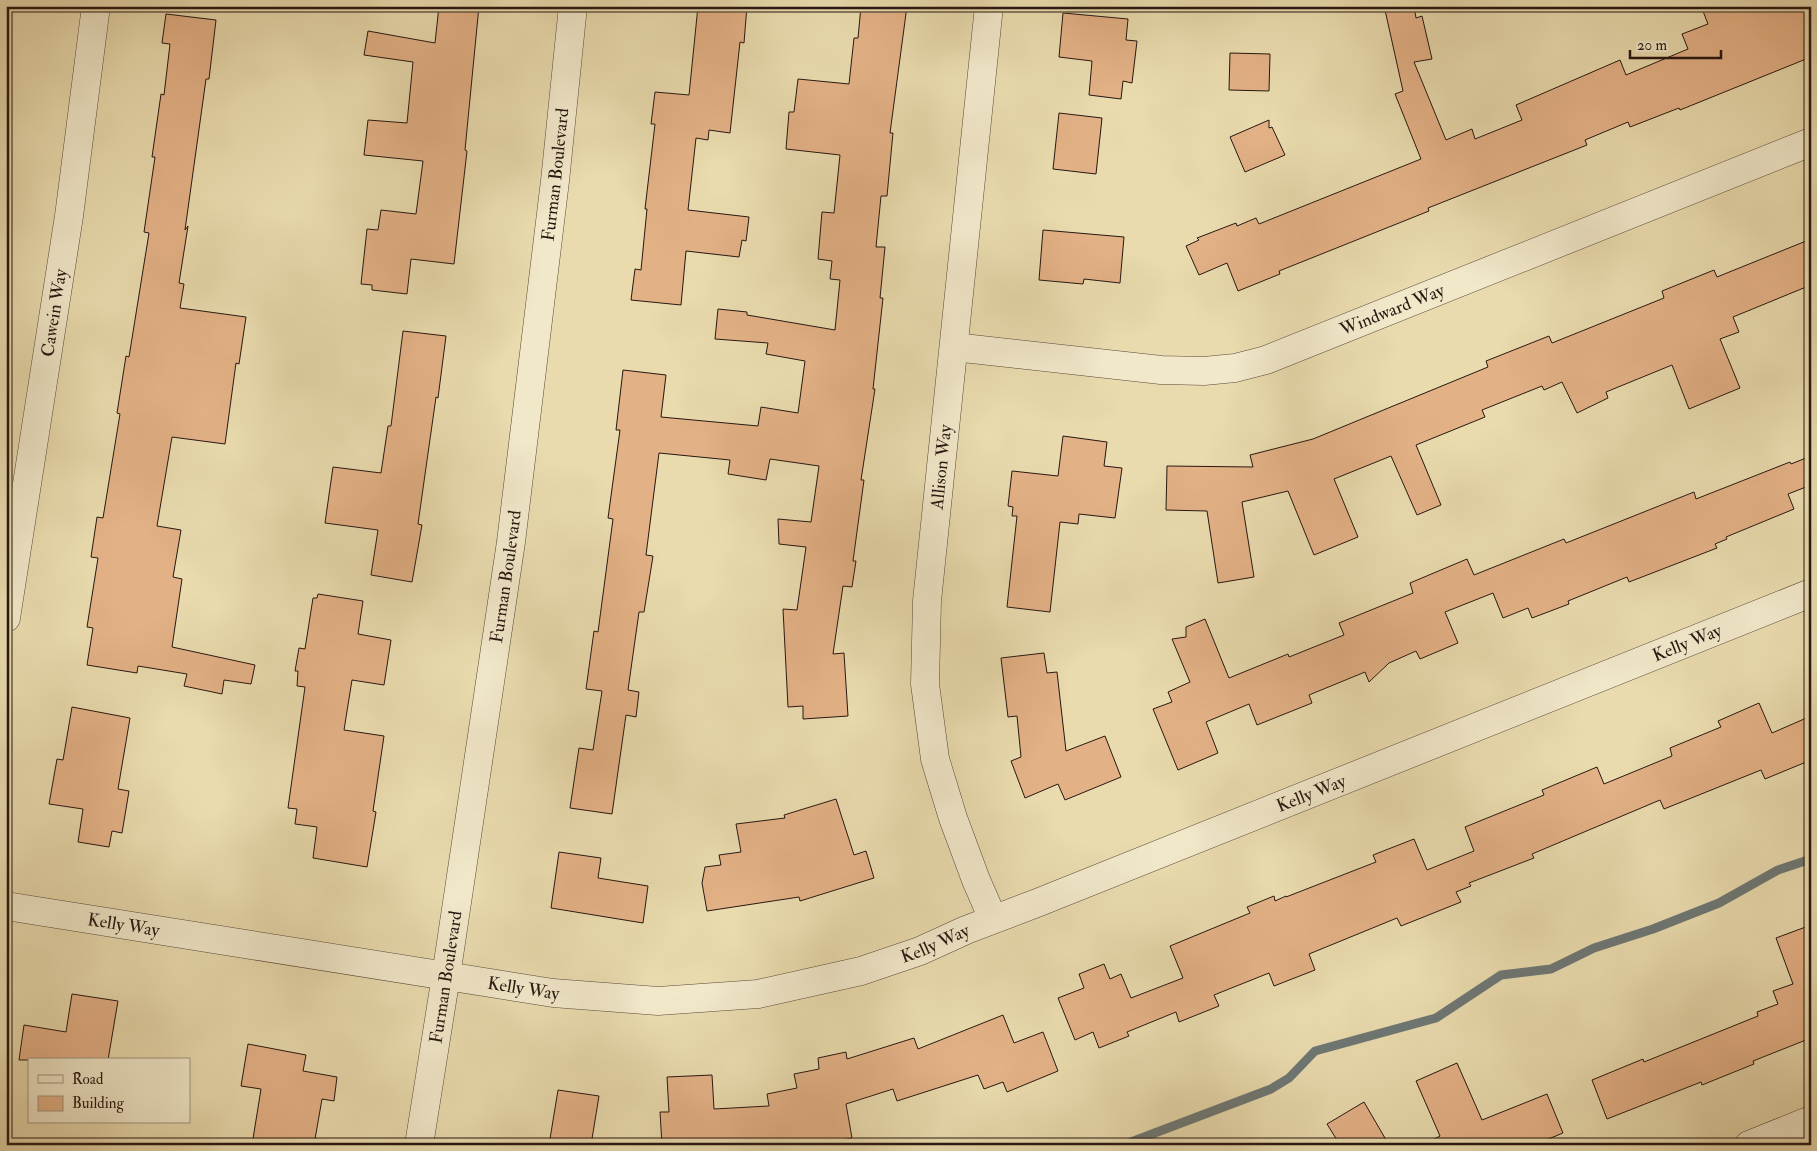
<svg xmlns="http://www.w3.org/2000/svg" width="1817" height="1151" viewBox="0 0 1817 1151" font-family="'IM FELL Double Pica',serif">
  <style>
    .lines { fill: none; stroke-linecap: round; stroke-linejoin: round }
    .stream { stroke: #6e7875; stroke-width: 9 }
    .building { fill: #e3b186; stroke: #271711 }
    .minor-casing { stroke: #584838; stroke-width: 29 }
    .tertiary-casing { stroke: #584838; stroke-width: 29 }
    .minor { stroke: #f1e8ca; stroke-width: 28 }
    .tertiary { stroke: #f1e8ca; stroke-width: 28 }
    .labels { text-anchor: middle; stroke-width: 4; stroke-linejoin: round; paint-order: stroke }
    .street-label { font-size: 18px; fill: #271711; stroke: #f1e8ca }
  </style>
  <rect width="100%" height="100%" fill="#e9dbae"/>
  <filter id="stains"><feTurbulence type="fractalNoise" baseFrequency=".004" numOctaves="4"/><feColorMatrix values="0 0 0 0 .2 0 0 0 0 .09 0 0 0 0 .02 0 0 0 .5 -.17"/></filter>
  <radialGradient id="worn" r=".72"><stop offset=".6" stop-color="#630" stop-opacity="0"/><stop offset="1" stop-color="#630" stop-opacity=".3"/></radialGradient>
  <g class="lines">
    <path class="stream" d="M1123 1145 1271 1089 1289 1078 1315 1051 1436 1018 1501 975 1551 969 1594 948 1653 929 1719 903 1778 870 1811 859"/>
  </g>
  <g class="building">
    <path d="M439 6H479L465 150 467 151 454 264 411 259 407 294 372 290V285L361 284 367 229 378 230 381 210 416 214 423 161 364 155 368 120 407 123 413 62 364 55 368 31 435 43Z"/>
    <path d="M698 6H747L744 43 740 42 730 133 709 130 708 140 696 138 688 210 749 217 746 241 742 240 739 257 686 251 681 305 631 300 635 269 641 270 647 209H645L655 124H651L655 92 689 95Z"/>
    <path d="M861 6H907L890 133H893L887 196H881L876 247H885L880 298H883L873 389H875L861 480H864L853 561H856L852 587 843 586 833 654 844 653 848 716 803 719V706L788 707 783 609 797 610 806 547 779 544 778 519 811 522 819 466 770 459 766 480 728 474 730 460 659 453 646 555 653 556 644 612H639L628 690 639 692 636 717 626 715 612 814 570 808 579 748 593 750 602 691 586 689 594 631 598 632 613 519 608 518 620 430H616L623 370 666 375 661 417 758 426 761 407 798 413 805 361 766 354 768 343 715 339 718 309 747 312V315L835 330 840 280 830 279 832 261 818 259 822 212 834 213 840 155 786 149 789 112H794L798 79 849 84 854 38H858Z"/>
    <path d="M1401 6H1414L1416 18 1422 16 1432 59 1414 62 1446 140 1472 129 1475 139 1522 120 1516 105 1620 60 1626 75 1688 49 1682 34 1708 24 1701 6H1811V57L1680 110 1679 108 1630 127 1628 122 1585 140 1587 145 1428 208 1429 211 1279 271 1280 274 1238 291 1227 263 1199 275 1186 246 1199 240 1197 238 1236 223 1237 226 1256 218 1259 224 1421 159 1395 94 1403 91 1385 10Z"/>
    <path d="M1063 13 1128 19 1126 40 1137 41 1132 83 1123 81 1121 99 1089 95 1092 61 1059 57Z"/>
    <path d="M166 14 216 20 209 79H206L185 230 188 226 179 283 184 284 180 308 246 317 239 364 236 363 225 444 172 437 157 526 181 530 173 577 182 579 172 647 255 665 251 684 224 680 222 694 184 686 187 674 138 666 137 673 87 665 93 628 87 627 98 558 91 557 97 517 103 518 120 414 117 413 126 356 129 357 149 233 144 232 155 157H152L161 94 164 95 170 44 162 43Z"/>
    <path d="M1230 53 1270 54 1269 91 1229 90Z"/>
    <path d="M1059 113 1102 118 1096 174 1053 169Z"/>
    <path d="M1269 120V128L1272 127 1285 155 1245 172 1230 137Z"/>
    <path d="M1043 230 1124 237 1120 283 1084 279 1083 284 1039 280Z"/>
    <path d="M1811 239V285L1733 317 1739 332 1720 339 1740 388 1689 409 1672 365 1606 392 1608 398 1577 413 1562 382 1544 390 1542 386 1482 410 1485 417 1416 445 1441 505 1417 515 1391 456 1334 479 1358 537 1314 555 1288 491 1242 502 1254 577 1218 583 1207 511 1166 510 1167 466 1253 467 1250 455 1313 439 1488 367 1486 361 1549 336 1552 343 1664 298 1662 291 1714 270 1717 277Z"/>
    <path d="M403 331 446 336 438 398 436 397 418 524 422 525 412 582 371 575 378 530 325 523 333 467 381 473 388 426H391Z"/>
    <path d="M1063 436 1107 442 1104 466 1122 468 1115 518 1079 514 1078 524 1060 522 1050 612 1007 607 1017 516H1012L1013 507 1008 506 1012 471 1058 476Z"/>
    <path d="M1811 456V485L1788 494 1794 509 1726 537 1727 539 1715 544 1717 548 1629 582 1627 577 1568 601 1569 604 1532 618 1528 608 1503 618 1493 593 1445 612 1458 643 1420 659 1416 651 1389 663 1369 682 1365 672 1309 695 1312 703 1257 725 1249 704 1206 722 1218 753 1178 770 1153 709 1172 702 1168 692 1190 682 1172 639 1186 637V627L1205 619 1229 678 1288 654 1289 657 1344 635 1339 623 1413 593 1410 583 1467 559 1474 575 1564 539 1566 543 1694 492 1696 499 1790 462 1791 464Z"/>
    <path d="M318 594 363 601 358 634 391 640 384 685 352 680 344 730 384 736 373 811 376 812 367 867 313 858 317 827 295 824 297 809 288 808 305 687 297 686 298 671H295L299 648 305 649 313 598H317Z"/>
    <path d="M1044 653 1047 673 1057 672 1066 751 1105 736 1121 777 1065 800 1058 784 1025 798 1011 761 1021 757 1017 716 1008 717 1001 658Z"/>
    <path d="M1759 703 1772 733 1811 716V760L1765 779 1761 770 1664 809 1660 800 1532 854 1534 858 1469 883 1471 886 1456 892 1461 902 1401 926 1397 918 1309 954 1315 970 1274 986 1269 973 1214 995 1219 1006 1179 1022 1176 1012 1127 1032 1129 1036 1099 1048 1093 1032 1075 1040 1058 998 1084 988 1079 974 1104 964 1110 979 1121 974 1131 998 1183 978 1170 946 1250 913 1247 907 1274 896 1275 901 1286 896V897L1376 862 1373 855 1414 839 1427 870 1474 851 1465 827 1544 795 1542 790 1597 767 1604 784 1672 756 1670 748 1721 727 1718 721Z"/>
    <path d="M72 707 130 718 118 789 129 791 122 833 112 831 109 847 78 842 83 809 49 804 57 759 63 760Z"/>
    <path d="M836 799 854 855 866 851 874 878 800 901 799 897 707 911 702 883 705 867 721 865 719 855 741 852 736 824 785 818 784 815Z"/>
    <path d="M559 852 601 858 598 878 648 886 643 923 551 908Z"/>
    <path d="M1811 925V1038L1753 1061 1754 1064 1702 1085 1701 1082 1607 1119 1592 1080 1643 1059 1644 1062 1758 1016 1757 1012 1778 1004 1773 991 1793 984 1776 938Z"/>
    <path d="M72 994 118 1001 108 1060H19L24 1025 66 1032Z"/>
    <path d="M1003 1015 1014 1043 1043 1032 1058 1071 1007 1092 1003 1082 984 1089 978 1075 897 1101 893 1089 846 1104 852 1138 817 1145H692V1143L662 1145 660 1112H669L667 1077 712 1075 714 1109 769 1106 767 1094 797 1088 794 1074 819 1069 818 1058 846 1052 847 1059 914 1038 918 1049Z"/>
    <path d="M248 1044 306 1055 303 1071 337 1077 334 1101 322 1099 314 1145H252L261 1089 241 1086Z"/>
    <path d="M1457 1063 1482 1120 1547 1094 1563 1133 1534 1145H1423L1440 1136 1416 1081Z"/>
    <path d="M558 1090 599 1096 591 1145H549Z"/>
    <path d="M1364 1102 1389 1145H1340L1327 1124Z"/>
  </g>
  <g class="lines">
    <g class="minor-casing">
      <g id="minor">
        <path d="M989 6 927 601 925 684 935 759 953 818 976 880 993 919"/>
        <path id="s1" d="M954 347 1161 370 1204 371 1235 368 1266 360 1811 142"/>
        <path id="s2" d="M6 618 69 216 96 6"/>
        <path id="s3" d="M6 906 553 993 658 1001 758 994 861 971 920 951 966 930 1037 903 1811 593"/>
        <path d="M1749 1145 1811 1120"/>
      </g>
    </g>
    <g class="tertiary-casing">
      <g id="tertiary">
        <path id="s4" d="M419 1145 446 976 511 542 555 181 573 6"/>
      </g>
    </g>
    <use href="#minor" class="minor"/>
    <use href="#tertiary" class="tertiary"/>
  </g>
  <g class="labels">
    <g class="street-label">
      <text dy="6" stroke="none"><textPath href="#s4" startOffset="980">Furman Boulevard</textPath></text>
      <text dy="6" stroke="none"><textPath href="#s1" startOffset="450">Windward Way</textPath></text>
      <text dy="6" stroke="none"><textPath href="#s2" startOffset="309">Cawein Way</textPath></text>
      <text transform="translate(941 467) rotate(-84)" y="6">Allison Way</text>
      <text dy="6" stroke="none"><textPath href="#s4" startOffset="575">Furman Boulevard</textPath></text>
      <text dy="6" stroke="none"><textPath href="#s3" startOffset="1754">Kelly Way</textPath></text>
      <text dy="6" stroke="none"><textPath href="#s3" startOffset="1349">Kelly Way</textPath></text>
      <text dy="6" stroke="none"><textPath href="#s3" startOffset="119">Kelly Way</textPath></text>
      <text dy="6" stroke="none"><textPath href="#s3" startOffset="944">Kelly Way</textPath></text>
      <text dy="6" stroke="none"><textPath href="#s4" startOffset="170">Furman Boulevard</textPath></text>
      <text dy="6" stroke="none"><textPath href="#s3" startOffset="524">Kelly Way</textPath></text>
    </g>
  </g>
  <rect width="1817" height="1151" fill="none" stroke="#e9dbae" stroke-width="25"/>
  <rect x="8" y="8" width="1802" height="1136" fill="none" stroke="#271711" stroke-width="2.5"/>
  <rect x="12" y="12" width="1792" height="1126" fill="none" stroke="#271711"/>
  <rect x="28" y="1058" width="162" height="65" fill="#f1e8ca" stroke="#a09480"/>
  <rect x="38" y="1075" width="25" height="8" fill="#f1e8ca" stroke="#a09480"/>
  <text x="72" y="1084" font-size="15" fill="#271711">Road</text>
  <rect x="38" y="1096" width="25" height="15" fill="#e3b186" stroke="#a09480"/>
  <text x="72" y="1108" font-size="15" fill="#271711">Building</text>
  <path d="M1630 50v8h91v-8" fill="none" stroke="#271711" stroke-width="2.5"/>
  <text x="1637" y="50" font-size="15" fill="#271711" stroke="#f1e8ca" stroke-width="4" paint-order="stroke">20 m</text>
  <rect width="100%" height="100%" filter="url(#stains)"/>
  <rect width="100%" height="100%" fill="url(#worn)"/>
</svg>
